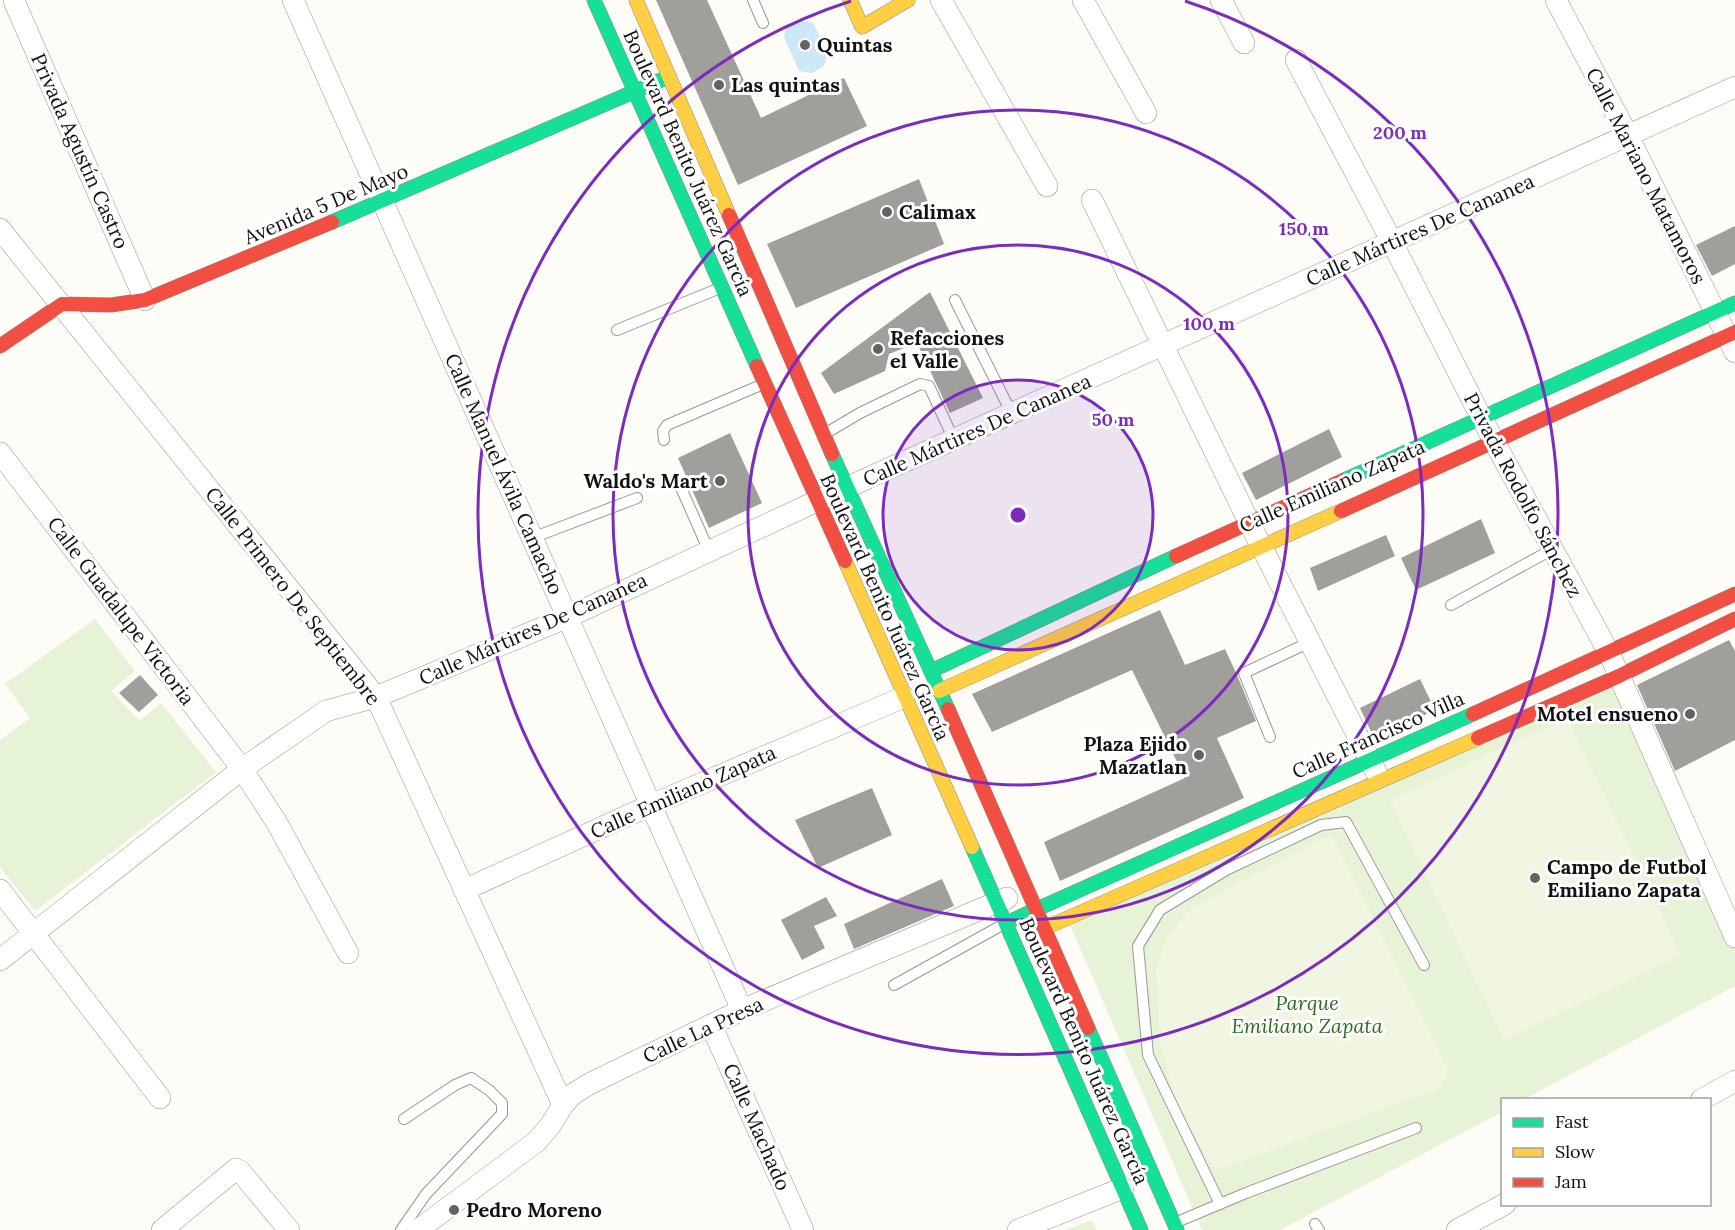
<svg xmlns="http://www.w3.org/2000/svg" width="1735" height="1230" viewBox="0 0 1735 1230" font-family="Lora,serif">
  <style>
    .green { fill: #e7f3d7 }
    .pitch { fill: #f0f6e1 }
    .water { fill: #cde8f7 }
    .building { fill: #a19f9c }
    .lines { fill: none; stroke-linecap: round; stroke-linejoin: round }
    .lane-casing { stroke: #979795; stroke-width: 12 }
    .street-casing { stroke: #979795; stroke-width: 22 }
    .fast-casing { stroke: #8e8d8b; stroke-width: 15 }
    .slow-casing { stroke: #8e8d8b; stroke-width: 15 }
    .jam-casing { stroke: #8e8d8b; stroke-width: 15 }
    .lane { stroke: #fffffe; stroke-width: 10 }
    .street { stroke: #fffffe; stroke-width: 21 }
    .fast { stroke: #16e098; stroke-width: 14 }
    .slow { stroke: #ffcf43; stroke-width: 14 }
    .jam { stroke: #f24e42; stroke-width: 14 }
    .ring { fill: none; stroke: #7b2cbf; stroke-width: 3 }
    .poi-dot { fill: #646362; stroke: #fff; stroke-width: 2 }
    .labels { text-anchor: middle; stroke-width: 6; stroke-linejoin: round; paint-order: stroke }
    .poi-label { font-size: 20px; font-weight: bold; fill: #111; stroke: #fff; text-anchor: start }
    .street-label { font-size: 20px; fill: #111; stroke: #fff }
    .park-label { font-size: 20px; font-style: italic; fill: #2f6b1f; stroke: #fff }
    .centre { fill: #7b2cbf; stroke: #fff; stroke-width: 3 }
    .ring-label { font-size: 18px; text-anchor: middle; font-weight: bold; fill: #7b2cbf; stroke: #fff; stroke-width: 6; stroke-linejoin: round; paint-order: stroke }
  </style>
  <rect width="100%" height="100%" fill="#fdfcf7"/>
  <g class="green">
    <path d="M95 619 135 671 111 691 140 721 161 703 216 772 35 911 0 867V740L30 718 5 684Z"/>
    <path d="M1601 685 1633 689 1675 771 1735 926V986L1525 1099 1502 1100V1112L1280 1230H1202L1070 925Z"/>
    <path d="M1092 1220 1096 1230H1065Z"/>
  </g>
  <g class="pitch">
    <path d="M1567 718 1681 955 1504 1040 1390 800Z"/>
    <path d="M1331 834 1449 1071 1440 1088 1215 1171 1177 1105 1160 1043 1156 971 1166 938 1190 909Z"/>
  </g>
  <path class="water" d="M802 21 813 23 828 53 824 66 812 73 799 71 784 37 786 27Z"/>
  <g class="building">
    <path d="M656 0H707L761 118 844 78 867 126 738 185Z"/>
    <path d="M919 179 944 244 796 308 767 244Z"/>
    <path d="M1735 226V264L1712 276 1696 245Z"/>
    <path d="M930 292 983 398 950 413 917 343 889 354 885 371 834 394 821 373Z"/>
    <path d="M1329 429 1342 457 1256 500 1242 473Z"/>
    <path d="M730 433 762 503 709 528 678 458Z"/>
    <path d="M1481 519 1495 553 1416 590 1401 558Z"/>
    <path d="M1386 535 1395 556 1318 591 1310 568Z"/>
    <path d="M1160 610 1185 665 1225 649 1237 675 1256 721 1217 738 1244 798 1060 881 1044 842 1185 778 1132 670 992 732 972 694Z"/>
    <path d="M1729 640 1735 651V740L1675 771 1637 685Z"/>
    <path d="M140 675 158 695 139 712 119 693Z"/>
    <path d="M1420 679 1435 710 1375 740 1360 708Z"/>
    <path d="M872 788 892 835 818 868 795 820Z"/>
    <path d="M942 879 954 906 854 949 844 924Z"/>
    <path d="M826 897 837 916 814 926 825 948 802 960 781 920Z"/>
  </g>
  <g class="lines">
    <g class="lane-casing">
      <g id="lane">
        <path d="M753 0 763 23"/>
        <path d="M955 300 1012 414"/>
        <path d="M617 330 720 288"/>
        <path d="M828 432 860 413 920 384 929 386 954 440"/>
        <path d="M664 440 663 431 667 425 761 385"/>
        <path d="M678 481 709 551"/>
        <path d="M532 538 637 498"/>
        <path d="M1451 605 1553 549"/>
        <path d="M1270 737 1244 673 1310 642"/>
        <path d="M894 985 1004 924"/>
        <path d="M1220 1204 1148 1055 1138 946 1160 910 1226 870 1321 825 1346 822 1424 965"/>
        <path d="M1177 1222 1246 1193 1416 1128"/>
        <path d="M1315 1224 1319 1230"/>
        <path d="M401 1230 426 1194 502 1114V1103L489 1090 471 1078 455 1085 404 1119"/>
      </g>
    </g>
    <g class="street-casing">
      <g id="street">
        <path d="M293 0 742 1010"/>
        <path d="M941 0 1047 186"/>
        <path d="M1083 0 1146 113"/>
        <path d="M1221 0 1244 43"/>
        <path d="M1556 0 1628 136 1735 352"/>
        <path d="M14 1 145 300"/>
        <path d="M1296 60 1392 242 1482 419 1609 653 1735 937"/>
        <path d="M1092 200 1249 522 1376 772"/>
        <path d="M0 229 376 697 563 1105"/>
        <path d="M0 453 242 769 277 823 348 953"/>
        <path d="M0 890 160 1098"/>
        <path d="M464 890 651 805 904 697"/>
        <path d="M0 960 242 769 326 711 376 697 568 617 817 501 1735 87"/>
        <path d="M711 1025 803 1230"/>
        <path d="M1701 1100 1735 1081"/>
        <path d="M162 1230 236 1169 240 1171 289 1230"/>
        <path d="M418 1230 536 1142 550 1126 563 1105 573 1094 591 1083 742 1010 1007 898"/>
        <path d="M1018 1230 1123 1188"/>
        <path d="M1457 1230 1505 1204"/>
      </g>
    </g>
    <g class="fast-casing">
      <g id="fast">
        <path d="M594 0 757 366"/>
        <path d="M332 222 668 77"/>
        <path d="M832 454 948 709"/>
        <path d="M1344 480 1735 303"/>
        <path d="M931 671 1176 556"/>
        <path d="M972 847 1141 1230"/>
        <path d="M1015 919 1473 714"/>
        <path d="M1088 1028 1177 1230"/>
      </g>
    </g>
    <g class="slow-casing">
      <g id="slow">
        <path d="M636 0 729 215"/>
        <path d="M850 0 862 27 908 0"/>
        <path d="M845 561 972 847"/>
        <path d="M939 691 1341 511"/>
        <path d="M1045 928 1478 738"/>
      </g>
    </g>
    <g class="jam-casing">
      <g id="jam">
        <path d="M729 215 832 454"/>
        <path d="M0 346 62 304 111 305 145 300 332 222"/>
        <path d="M757 366 845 561"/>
        <path d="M1341 511 1735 332"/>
        <path d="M1176 556 1344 480"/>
        <path d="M948 709 1088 1028"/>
        <path d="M1473 714 1735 594"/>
        <path d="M1478 738 1619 676 1735 619"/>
      </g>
    </g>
    <use href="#lane" class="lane"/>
    <use href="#street" class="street"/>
    <use href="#fast" class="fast"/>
    <use href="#slow" class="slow"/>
    <use href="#jam" class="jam"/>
  </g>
  <circle cx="1018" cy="515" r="135" fill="#7b2cbf" fill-opacity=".12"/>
  <g class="ring">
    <circle cx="1018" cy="515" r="135"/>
    <circle cx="1018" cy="515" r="270"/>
    <circle cx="1018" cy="515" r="405"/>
    <path d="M1185 1A540 540 0 1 1 851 1"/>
  </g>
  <g class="poi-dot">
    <circle cx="805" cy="45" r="6"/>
    <circle cx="719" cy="85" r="6"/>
    <circle cx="887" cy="212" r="6"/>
    <circle cx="878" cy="349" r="6"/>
    <circle cx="720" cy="481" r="6"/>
    <circle cx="1690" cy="714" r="6"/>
    <circle cx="1199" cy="755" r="6"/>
    <circle cx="1535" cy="878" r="6"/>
    <circle cx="454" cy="1210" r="6"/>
  </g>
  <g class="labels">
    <g class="poi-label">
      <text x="817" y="52">Quintas</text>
      <text x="731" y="92">Las quintas</text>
      <text x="899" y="219">Calimax</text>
      <text x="890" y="345">Refacciones<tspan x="890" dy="23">el Valle</tspan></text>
      <text x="708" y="488" text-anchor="end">Waldo's Mart</text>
      <text x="1678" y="721" text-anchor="end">Motel ensueno</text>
      <text x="1187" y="751" text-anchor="end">Plaza Ejido<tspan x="1187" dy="23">Mazatlan</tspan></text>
      <text x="1547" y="874">Campo de Futbol<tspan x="1547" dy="23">Emiliano Zapata</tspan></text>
      <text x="466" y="1217">Pedro Moreno</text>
    </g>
    <g class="street-label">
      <text transform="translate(80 151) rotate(66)" y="7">Privada Agustín Castro</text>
      <text transform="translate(688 163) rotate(66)" y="7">Boulevard Benito Juárez García</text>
      <text transform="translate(1646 176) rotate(63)" y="7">Calle Mariano Matamoros</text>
      <text transform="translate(326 204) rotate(-23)" y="7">Avenida 5 De Mayo</text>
      <text transform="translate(1420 230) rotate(-24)" y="7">Calle Mártires De Cananea</text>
      <text transform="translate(977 430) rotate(-24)" y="7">Calle Mártires De Cananea</text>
      <text transform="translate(504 474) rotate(66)" y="7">Calle Manuel Ávila Camacho</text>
      <text transform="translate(1332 486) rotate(-24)" y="7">Calle Emiliano Zapata</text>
      <text transform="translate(1523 495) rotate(62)" y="7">Privada Rodolfo Sánchez</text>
      <text transform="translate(293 596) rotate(52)" y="7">Calle Primero De Septiembre</text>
      <text transform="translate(885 607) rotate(66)" y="7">Boulevard Benito Juárez García</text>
      <text transform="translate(121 611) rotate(53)" y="7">Calle Guadalupe Victoria</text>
      <text transform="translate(533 629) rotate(-24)" y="7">Calle Mártires De Cananea</text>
      <text transform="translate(1378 735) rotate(-24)" y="7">Calle Francisco Villa</text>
      <text transform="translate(683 792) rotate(-24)" y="7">Calle Emiliano Zapata</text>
      <text transform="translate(703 1030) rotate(-25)" y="7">Calle La Presa</text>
      <text transform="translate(1084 1051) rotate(66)" y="7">Boulevard Benito Juárez García</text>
      <text transform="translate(757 1127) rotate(66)" y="7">Calle Machado</text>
    </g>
    <g class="park-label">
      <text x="1307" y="1010">Parque<tspan x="1307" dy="23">Emiliano Zapata</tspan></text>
    </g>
  </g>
  <circle cx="1018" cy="515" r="9" class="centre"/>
  <g class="ring-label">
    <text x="1400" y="139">200 m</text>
    <text x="1304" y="235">150 m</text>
    <text x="1209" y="330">100 m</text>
    <text x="1113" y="426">50 m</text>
  </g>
  <rect x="1501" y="1098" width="210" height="108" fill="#ffffff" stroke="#a0a0a0" stroke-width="1.5"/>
  <rect x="1513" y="1118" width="30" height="9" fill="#16e098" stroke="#a0a0a0" stroke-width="1.5"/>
  <text x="1555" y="1128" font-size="18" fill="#111111">Fast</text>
  <rect x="1513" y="1148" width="30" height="9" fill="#ffcf43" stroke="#a0a0a0" stroke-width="1.5"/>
  <text x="1555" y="1158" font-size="18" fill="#111111">Slow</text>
  <rect x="1513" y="1178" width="30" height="9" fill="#f24e42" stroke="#a0a0a0" stroke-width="1.5"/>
  <text x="1555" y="1188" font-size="18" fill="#111111">Jam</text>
</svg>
